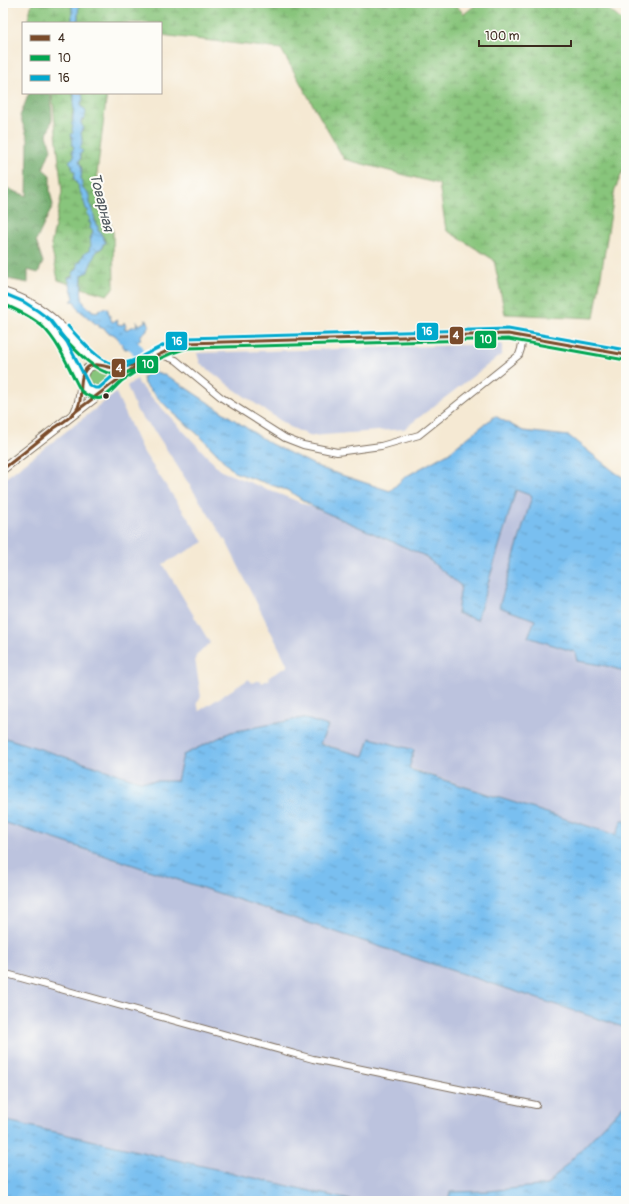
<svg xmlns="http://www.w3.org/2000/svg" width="629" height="1204" viewBox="0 0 629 1204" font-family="Pangolin,sans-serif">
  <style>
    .industrial { fill: #bcc3de }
    .green { fill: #88c57b; stroke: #62784c }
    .forest { fill: url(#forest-crowns); stroke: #546a44 }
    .wetland { fill: url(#wetland-marsh); stroke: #62784c }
    .water { fill: url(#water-ripples); stroke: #5a7487 }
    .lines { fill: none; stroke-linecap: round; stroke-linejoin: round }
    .river { stroke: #79bff0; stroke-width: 11 }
    .street-casing { stroke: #7c6d5d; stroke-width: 8 }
    .secondary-casing { stroke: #7c6d5d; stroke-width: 10 }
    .street { stroke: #fff; stroke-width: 6 }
    .secondary { stroke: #fff; stroke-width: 8 }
    .bus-1-casing { stroke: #fdfcf7; stroke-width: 6 }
    .bus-2-casing { stroke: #fdfcf7; stroke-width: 6 }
    .bus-3-casing { stroke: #fdfcf7; stroke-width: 6 }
    .bus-1 { stroke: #7a4b2a; stroke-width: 3 }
    .bus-2 { stroke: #00a651; stroke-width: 3 }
    .bus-3 { stroke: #00a9ce; stroke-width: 3 }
    .bus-dot { fill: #3b2a1e; stroke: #fdfcf7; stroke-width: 1.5 }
    .labels { text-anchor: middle; stroke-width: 4; stroke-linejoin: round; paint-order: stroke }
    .water-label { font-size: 15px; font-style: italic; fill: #4e575d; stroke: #fdfcf7 }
    .line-badge { stroke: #fdfcf7; stroke-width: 1.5 }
    .badge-label { font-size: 11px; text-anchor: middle; font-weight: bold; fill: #fff }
  </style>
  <defs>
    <pattern id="forest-crowns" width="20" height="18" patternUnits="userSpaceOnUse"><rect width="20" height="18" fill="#6eaa6b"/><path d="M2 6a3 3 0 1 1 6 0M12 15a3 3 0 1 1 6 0" fill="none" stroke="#5c8b57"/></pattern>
    <pattern id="wetland-marsh" width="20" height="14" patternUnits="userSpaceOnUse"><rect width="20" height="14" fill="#88c57b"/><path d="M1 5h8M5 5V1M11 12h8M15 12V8" fill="none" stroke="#70a064"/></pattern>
    <pattern id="water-ripples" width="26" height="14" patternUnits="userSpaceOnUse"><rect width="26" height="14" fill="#79bff0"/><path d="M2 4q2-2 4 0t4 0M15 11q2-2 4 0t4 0" fill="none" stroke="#649bc2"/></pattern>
  </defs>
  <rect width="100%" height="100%" fill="#fdfcf7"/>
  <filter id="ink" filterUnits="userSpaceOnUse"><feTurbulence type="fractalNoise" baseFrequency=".025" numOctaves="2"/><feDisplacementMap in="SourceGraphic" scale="8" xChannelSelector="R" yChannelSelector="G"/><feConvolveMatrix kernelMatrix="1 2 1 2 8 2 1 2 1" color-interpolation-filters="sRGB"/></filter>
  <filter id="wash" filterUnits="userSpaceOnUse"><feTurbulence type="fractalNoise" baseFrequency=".012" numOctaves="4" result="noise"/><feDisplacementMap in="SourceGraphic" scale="16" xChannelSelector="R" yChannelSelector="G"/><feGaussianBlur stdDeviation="0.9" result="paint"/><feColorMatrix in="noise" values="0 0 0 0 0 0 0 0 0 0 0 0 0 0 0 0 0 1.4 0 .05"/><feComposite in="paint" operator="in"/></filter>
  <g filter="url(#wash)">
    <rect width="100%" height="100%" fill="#f5e9d3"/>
    <g class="industrial">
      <path d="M502 344V354L404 429 311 436 290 427 231 387 200 363 197 353Z"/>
      <path d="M137 379 139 384 221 471 352 523 423 555 461 586 477 620 516 489 532 496 499 607 535 620 528 637 575 652 607 666 626 672V820H622L616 835 409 768 414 750 370 738 364 756 320 743 328 726 177 781H140L3 737V480L116 393 142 450 204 542 163 564 210 643 197 654 195 659 201 697 197 702 199 711 249 679 251 683 260 680 262 683 270 679 269 677 288 666 227 543 156 433 137 411 127 386Z"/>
      <path d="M3 822 626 1028V1103L547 1186 489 1191 450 1192 448 1201H354L3 1120Z"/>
    </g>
    <circle class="green" cx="97" cy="378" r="9"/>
    <path class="forest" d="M29 93H50L51 95 52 120 47 135 51 149 43 169 50 175V191L53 205 36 241 43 262 38 273 28 270V283L3 278V187L27 196 28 139 20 116Z"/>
    <g class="wetland">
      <path d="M32 3H72V23H27Z"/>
      <path d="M79 3H454L464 14 478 3H598L607 8 626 24V164L615 189 594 318 505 314 494 260 446 230 439 184 344 159 281 49 161 35V23H78V15Z"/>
      <path d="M52 93H74V108L72 117 74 148 72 150 74 157C71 161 72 165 73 171L75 172 74 179 80 186 78 188 79 189 85 202 86 209 89 211 88 215 90 217 93 234 91 250 84 254 75 270 73 276 68 278 70 284 58 280 51 245 62 192Z"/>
      <path d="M82 93H107L97 174 113 232 114 287 107 295 82 288V275L88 272C90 262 93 252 102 248L105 240 100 232 97 231 92 207 90 204 89 195 83 189 81 178 82 169 79 161 81 158 79 147C84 143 81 137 81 131L83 130 81 123 84 117 85 109 81 107V104L83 99Z"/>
    </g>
    <g class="water">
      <path d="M72 3H79L78 15V23H72Z"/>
      <path d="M74 93H82L83 99 81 104V107L85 109 86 113 84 119 81 120V123L84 129 81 131C81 137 84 143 80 148L83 152 80 153 81 158 79 161 82 169 81 178 83 189 90 195V204L92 207 96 225 98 226V231L100 232 106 243 103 244 102 248 96 251C95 257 90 263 88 272L82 275C82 287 78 304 91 309L92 311 99 312 98 310 107 308 112 322 117 320 118 321 117 324 123 325 124 322 126 326 124 329H128L129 328 136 326 137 321 139 325 145 322V320L148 321 149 326 147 328V330L141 335 140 340 138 341 137 345 133 348 125 349C120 342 117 333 108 333L105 329 99 327V324H96L79 310 74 301H71L74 298 68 278 73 276V273L78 267 77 263 80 262 84 254 90 250 89 249 91 246 90 237H92L91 234 93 233 92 229H90L91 223 88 222 90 221V217L87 213 89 211 86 209C84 201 82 196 79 189L78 188 79 186 76 183 77 182 74 179 75 172 73 171 72 165 69 161 74 157 72 150 74 148 72 144 73 142 71 134 73 133 72 129 73 126 71 124 73 122C72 116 75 110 73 105L74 101Z"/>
      <path d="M150 372 160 373 174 380 271 444 323 469 390 491 405 477 448 453 495 416 523 431 569 436 616 473 626 479V672L607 666 577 661 575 652 528 637 535 620 499 607 532 496 516 490 477 620 457 613 461 586 423 555 313 507 289 491 234 472 202 438 171 411 144 384 143 377Z"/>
      <path d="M303 718 328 726 320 744 364 756 370 738 414 750 409 769 616 835 622 820H626V1028L3 822V737L140 781H177L183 755 231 732Z"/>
      <path d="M626 1103V1201H448L450 1192 489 1191 547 1185Z"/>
      <path d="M3 1120 354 1201H3Z"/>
    </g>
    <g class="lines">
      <g class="river">
        <path d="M124 338 136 348 141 357"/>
        <path d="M146 366 150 372"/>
      </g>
    </g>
  </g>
  <g filter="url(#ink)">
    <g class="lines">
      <g class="street-casing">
        <g id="street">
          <path d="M158 354 176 360 222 398 285 438 303 445 337 452 381 446 419 435 519 355 521 349 523 337"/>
          <path d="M3 973 313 1059 536 1105"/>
        </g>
      </g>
      <g class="secondary-casing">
        <g id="secondary">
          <path d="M3 292C22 298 40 307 55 321 73 337 87 356 108 368L134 365"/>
          <path d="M3 299C58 319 60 342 85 388L91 392 100 393"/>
          <path d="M76 410C86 393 73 362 103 365"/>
          <path d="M3 469 105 390C130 368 154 353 186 343L508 334 626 355"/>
        </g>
      </g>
      <use href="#street" class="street"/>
      <use href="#secondary" class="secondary"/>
      <g class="bus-1-casing">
        <g id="bus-1">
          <path d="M71 415 136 366"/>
          <path d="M3 469C20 456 36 443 53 429 60 424 69 419 75 412 86 400 75 378 88 367 96 361 109 369 118 368 142 366 163 351 186 343L508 334 626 355"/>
        </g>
      </g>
      <g class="bus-2-casing">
        <g id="bus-2">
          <path d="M3 304C17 310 32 317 43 327 61 345 69 370 81 391 86 395 94 400 101 398 109 396 116 385 123 380 143 366 163 355 187 348L508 339 625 360"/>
          <path d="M60 334C72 346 92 370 109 373 120 375 131 372 141 369"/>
        </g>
      </g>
      <g class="bus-3-casing">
        <g id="bus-3">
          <path d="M5 294 24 302 38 311 50 320 67 342 89 385 95 388H99L114 375 144 355 164 345 186 338 508 329 626 350"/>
          <path d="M68 326C78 337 99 362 113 364 121 365 130 362 137 359"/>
        </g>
      </g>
      <use href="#bus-1" class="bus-1"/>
      <use href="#bus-2" class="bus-2"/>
      <use href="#bus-3" class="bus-3"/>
    </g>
  </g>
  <circle class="bus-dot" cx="106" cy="396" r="3.5"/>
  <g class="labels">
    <g class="water-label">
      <text transform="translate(102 202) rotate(76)" y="5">Товарная</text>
    </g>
  </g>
  <g class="line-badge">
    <rect x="416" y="322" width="23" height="19" rx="4" fill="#00a9ce"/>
    <rect x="449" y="326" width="15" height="19" rx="4" fill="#7a4b2a"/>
    <rect x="474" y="330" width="23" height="19" rx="4" fill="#00a651"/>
    <rect x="165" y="331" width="23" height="20" rx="4" fill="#00a9ce"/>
    <rect x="136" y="355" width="23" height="19" rx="4" fill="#00a651"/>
    <rect x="111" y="358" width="15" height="20" rx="4" fill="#7a4b2a"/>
  </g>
  <g class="badge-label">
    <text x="427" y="335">16</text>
    <text x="456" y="339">4</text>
    <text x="486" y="343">10</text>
    <text x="177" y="345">16</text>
    <text x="148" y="368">10</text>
    <text x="119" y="372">4</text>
  </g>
  <rect width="629" height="1204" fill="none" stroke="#fdfcf7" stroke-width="16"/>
  <rect x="22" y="22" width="140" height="72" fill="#fdfcf7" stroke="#afa8a0"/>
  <rect x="30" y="35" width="20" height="6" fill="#7a4b2a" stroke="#afa8a0"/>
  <text x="58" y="42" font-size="12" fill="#3b2a1e">4</text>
  <rect x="30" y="55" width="20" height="6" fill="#00a651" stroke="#afa8a0"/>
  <text x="58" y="62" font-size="12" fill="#3b2a1e">10</text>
  <rect x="30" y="75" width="20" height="6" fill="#00a9ce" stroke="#afa8a0"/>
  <text x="58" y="82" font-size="12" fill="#3b2a1e">16</text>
  <path d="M479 40v6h92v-6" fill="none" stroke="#3b2a1e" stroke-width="2"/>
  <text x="485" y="40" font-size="12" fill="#3b2a1e" stroke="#fdfcf7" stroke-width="3" paint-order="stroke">100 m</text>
</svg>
